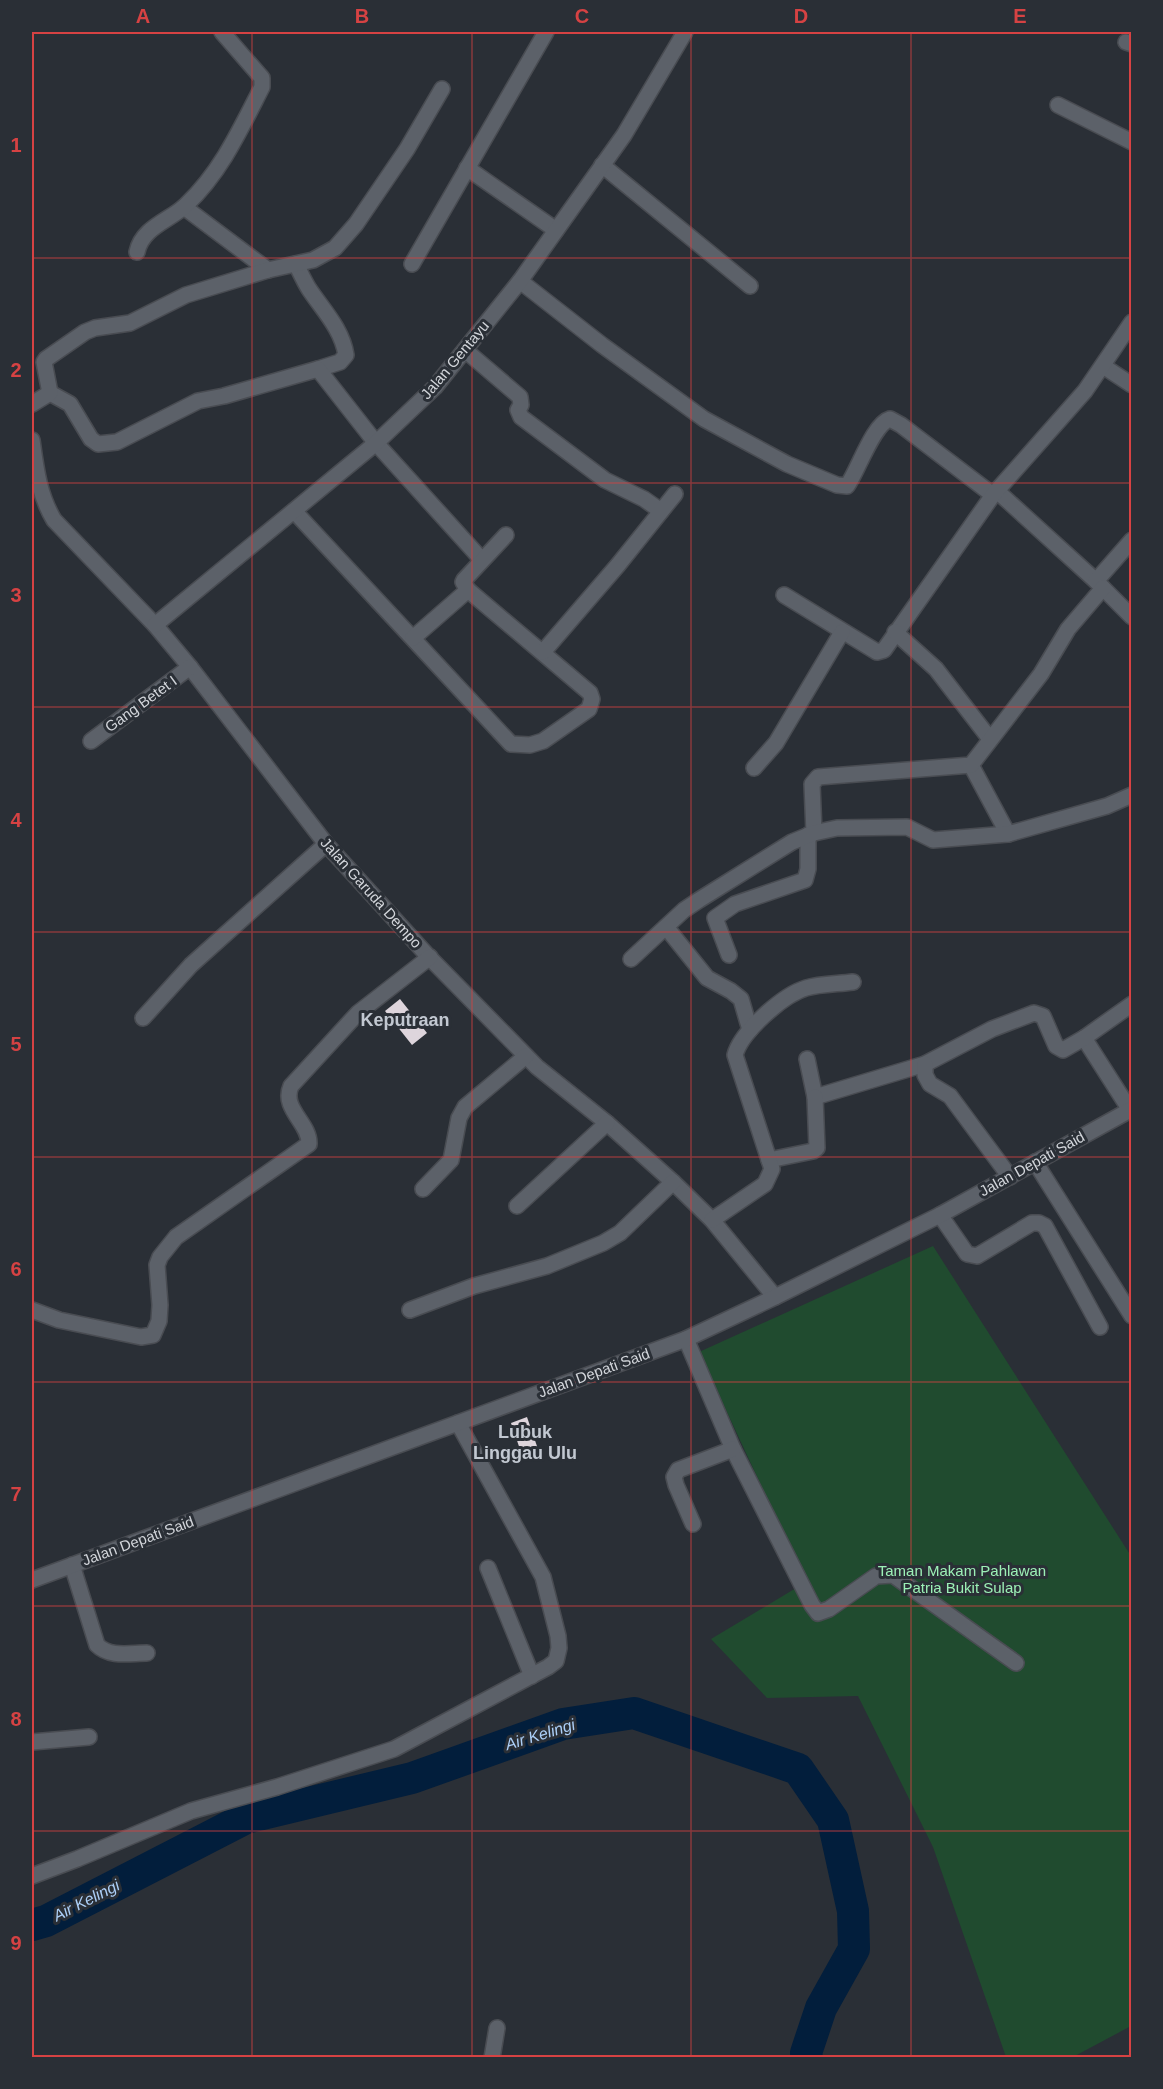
<svg xmlns="http://www.w3.org/2000/svg" width="1163" height="2089" viewBox="0 0 1163 2089" font-family="Arial,sans-serif">
  <style>
    .green { fill: #204b2f }
    .lines { fill: none; stroke-linecap: round; stroke-linejoin: round }
    .river { stroke: #021e3c; stroke-width: 32 }
    .building { fill: #ded5dc }
    .street-casing { stroke: #494c52; stroke-width: 18 }
    .secondary-casing { stroke: #494c52; stroke-width: 18 }
    .street { stroke: #5c6169; stroke-width: 15 }
    .secondary { stroke: #5c6169; stroke-width: 15 }
    .grid { fill: none; stroke: #d64243; stroke-width: 1.5; stroke-opacity: 0.55 }
    .labels { text-anchor: middle; stroke-width: 6; stroke-linejoin: round; paint-order: stroke }
    .street-label { font-size: 15px; fill: #d3d6db; stroke: #2a2f36 }
    .park-label { font-size: 15px; fill: #9cf0b6; stroke: #2a2f36 }
    .water-label { font-size: 16px; font-style: italic; fill: #accff7; stroke: #2a2f36 }
    .quarter-label { font-size: 18px; font-weight: bold; fill: #c2c8d1; stroke: #2a2f36 }
    .neatline { fill: none; stroke: #d64243; stroke-width: 2 }
    .grid-label { font-size: 20px; text-anchor: middle; font-weight: bold; fill: #d64243 }
  </style>
  <rect width="100%" height="100%" fill="#2a2f36"/>
  <path class="green" d="M933 1246 1131 1556V2026L1073 2057H1006L933 1847 858 1696 767 1698 711 1639 806 1582 699 1352Z"/>
  <g class="lines">
    <path class="river" d="M32 1925 46 1921 246 1818 412 1778 563 1724 634 1713 798 1769 833 1820 853 1911 854 1949 821 2008 806 2053 807 2058"/>
  </g>
  <g class="building">
    <path d="M400 999 427 1033 412 1045 385 1011Z"/>
    <path d="M527 1417 540 1455 524 1461 511 1423Z"/>
  </g>
  <g class="lines">
    <g class="street-casing">
      <g id="street">
        <path d="M1126 42 1132 44"/>
        <path d="M1058 105 1132 142"/>
        <path d="M602 165 750 286"/>
        <path d="M467 168 556 230"/>
        <path d="M184 207 268 270"/>
        <path d="M137 252C142 227 171 220 186 205 221 172 240 130 262 87V78L222 32"/>
        <path d="M296 264C300 272 304 281 309 289 323 310 342 329 346 355L340 362 318 369"/>
        <path d="M412 264 546 32"/>
        <path d="M520 281 602 345 704 419 787 464 837 485 847 486C858 471 873 424 890 419L901 425 993 495"/>
        <path d="M465 350 520 397 521 405 518 410 521 417 605 480 644 499 661 511"/>
        <path d="M1103 366 1132 385"/>
        <path d="M50 393 70 404 91 439 98 444 117 442 198 401 224 396 318 369 376 443 482 560"/>
        <path d="M32 404 50 393 44 362 46 359 85 332 95 328 130 323 186 295 268 270 313 260 335 248 356 224 407 149 442 89"/>
        <path d="M32 440C36 469 39 495 54 520L155 625 190 667 326 844 428 956 537 1067 607 1123 673 1182 712 1220 775 1297"/>
        <path d="M997 491 1096 581 1132 617"/>
        <path d="M294 511 511 744 530 745 543 741 589 709 592 699 590 693 468 590"/>
        <path d="M1096 581 1132 540"/>
        <path d="M784 595 877 652 884 650 993 495 1085 391 1132 322"/>
        <path d="M155 625 376 443 435 387 520 281 624 135 685 32"/>
        <path d="M895 632 936 669 990 739"/>
        <path d="M413 638 468 590 463 582 464 580 506 535"/>
        <path d="M543 652 618 565 675 494"/>
        <path d="M91 741 190 667"/>
        <path d="M971 765 1008 834"/>
        <path d="M754 768 776 743 842 632"/>
        <path d="M814 833 812 784 818 777 971 765 1041 674 1068 629 1103 588"/>
        <path d="M666 927 707 978 731 991 741 999 750 1030"/>
        <path d="M729 955 715 918 735 904 805 880 808 869V835"/>
        <path d="M631 959 684 910 699 900 792 842 814 833 837 828 907 827 933 840 1008 834 1107 806 1132 795"/>
        <path d="M143 1018 191 965 326 844"/>
        <path d="M1084 1038 1130 1110"/>
        <path d="M807 1059 815 1097 925 1064 992 1029 1034 1013 1043 1016 1056 1046 1063 1050 1084 1038 1132 1004"/>
        <path d="M925 1064V1075L930 1084 950 1096 1010 1177"/>
        <path d="M769 1160 813 1151 817 1148 815 1097"/>
        <path d="M1035 1162 1132 1316"/>
        <path d="M423 1189 451 1160 459 1118 465 1107 526 1056"/>
        <path d="M517 1206 607 1123"/>
        <path d="M940 1215 967 1254 977 1256 1032 1223H1039L1045 1226 1100 1327"/>
        <path d="M712 1220 765 1184 772 1169 735 1055C741 1032 783 995 806 988 820 984 838 984 853 982"/>
        <path d="M32 1310 59 1320 141 1337 153 1335 159 1321 160 1305 157 1265 160 1257 176 1237 309 1144C310 1123 281 1109 291 1086L358 1013 430 957"/>
        <path d="M410 1310 474 1286 547 1266 603 1243 620 1233 673 1182"/>
        <path d="M686 1339 733 1449 812 1605 818 1613 829 1609 876 1576 893 1575 1016 1663"/>
        <path d="M693 1524 676 1485 674 1477 678 1470 733 1449"/>
        <path d="M72 1565 97 1645C110 1658 130 1653 147 1653"/>
        <path d="M488 1568 532 1676"/>
        <path d="M32 1742 89 1737"/>
        <path d="M32 1876 77 1859 191 1811 277 1787 394 1749 548 1667 556 1661 559 1648 558 1636 543 1577 458 1423"/>
        <path d="M492 2058 497 2028"/>
      </g>
    </g>
    <g class="secondary-casing">
      <path id="secondary" d="M32 1580 686 1339 775 1297 940 1215 1132 1109"/>
    </g>
    <use href="#street" class="street"/>
    <use href="#secondary" class="secondary"/>
  </g>
  <path class="grid" d="M252 32V2058M472 32V2058M691 32V2058M911 32V2058M32 258H1132M32 483H1132M32 707H1132M32 932H1132M32 1157H1132M32 1382H1132M32 1606H1132M32 1831H1132"/>
  <g class="labels">
    <g class="street-label">
      <text transform="translate(455 360) rotate(-50)" y="5">Jalan Gentayu</text>
      <text transform="translate(141 704) rotate(-36)" y="5">Gang Betet I</text>
      <text transform="translate(371 893) rotate(48)" y="5">Jalan Garuda Dempo</text>
      <text transform="translate(1032 1164) rotate(-29)" y="5">Jalan Depati Said</text>
      <text transform="translate(594 1373) rotate(-20)" y="5">Jalan Depati Said</text>
      <text transform="translate(138 1541) rotate(-20)" y="5">Jalan Depati Said</text>
    </g>
    <g class="park-label">
      <text x="962" y="1576">Taman Makam Pahlawan<tspan x="962" dy="17">Patria Bukit Sulap</tspan></text>
    </g>
    <g class="water-label">
      <text transform="translate(540 1734) rotate(-17)" y="6">Air Kelingi</text>
      <text transform="translate(86 1900) rotate(-27)" y="6">Air Kelingi</text>
    </g>
    <g class="quarter-label">
      <text x="405" y="1026">Keputraan</text>
      <text x="525" y="1438">Lubuk<tspan x="525" dy="21">Linggau Ulu</tspan></text>
    </g>
  </g>
  <rect width="1163" height="2089" fill="none" stroke="#2a2f36" stroke-width="66"/>
  <rect x="33" y="33" width="1097" height="2023" class="neatline"/>
  <g class="grid-label">
    <text x="143" y="23">A</text>
    <text x="362" y="23">B</text>
    <text x="582" y="23">C</text>
    <text x="801" y="23">D</text>
    <text x="1020" y="23">E</text>
    <text x="16" y="152">1</text>
    <text x="16" y="377">2</text>
    <text x="16" y="602">3</text>
    <text x="16" y="827">4</text>
    <text x="16" y="1051">5</text>
    <text x="16" y="1276">6</text>
    <text x="16" y="1501">7</text>
    <text x="16" y="1726">8</text>
    <text x="16" y="1950">9</text>
  </g>
</svg>
